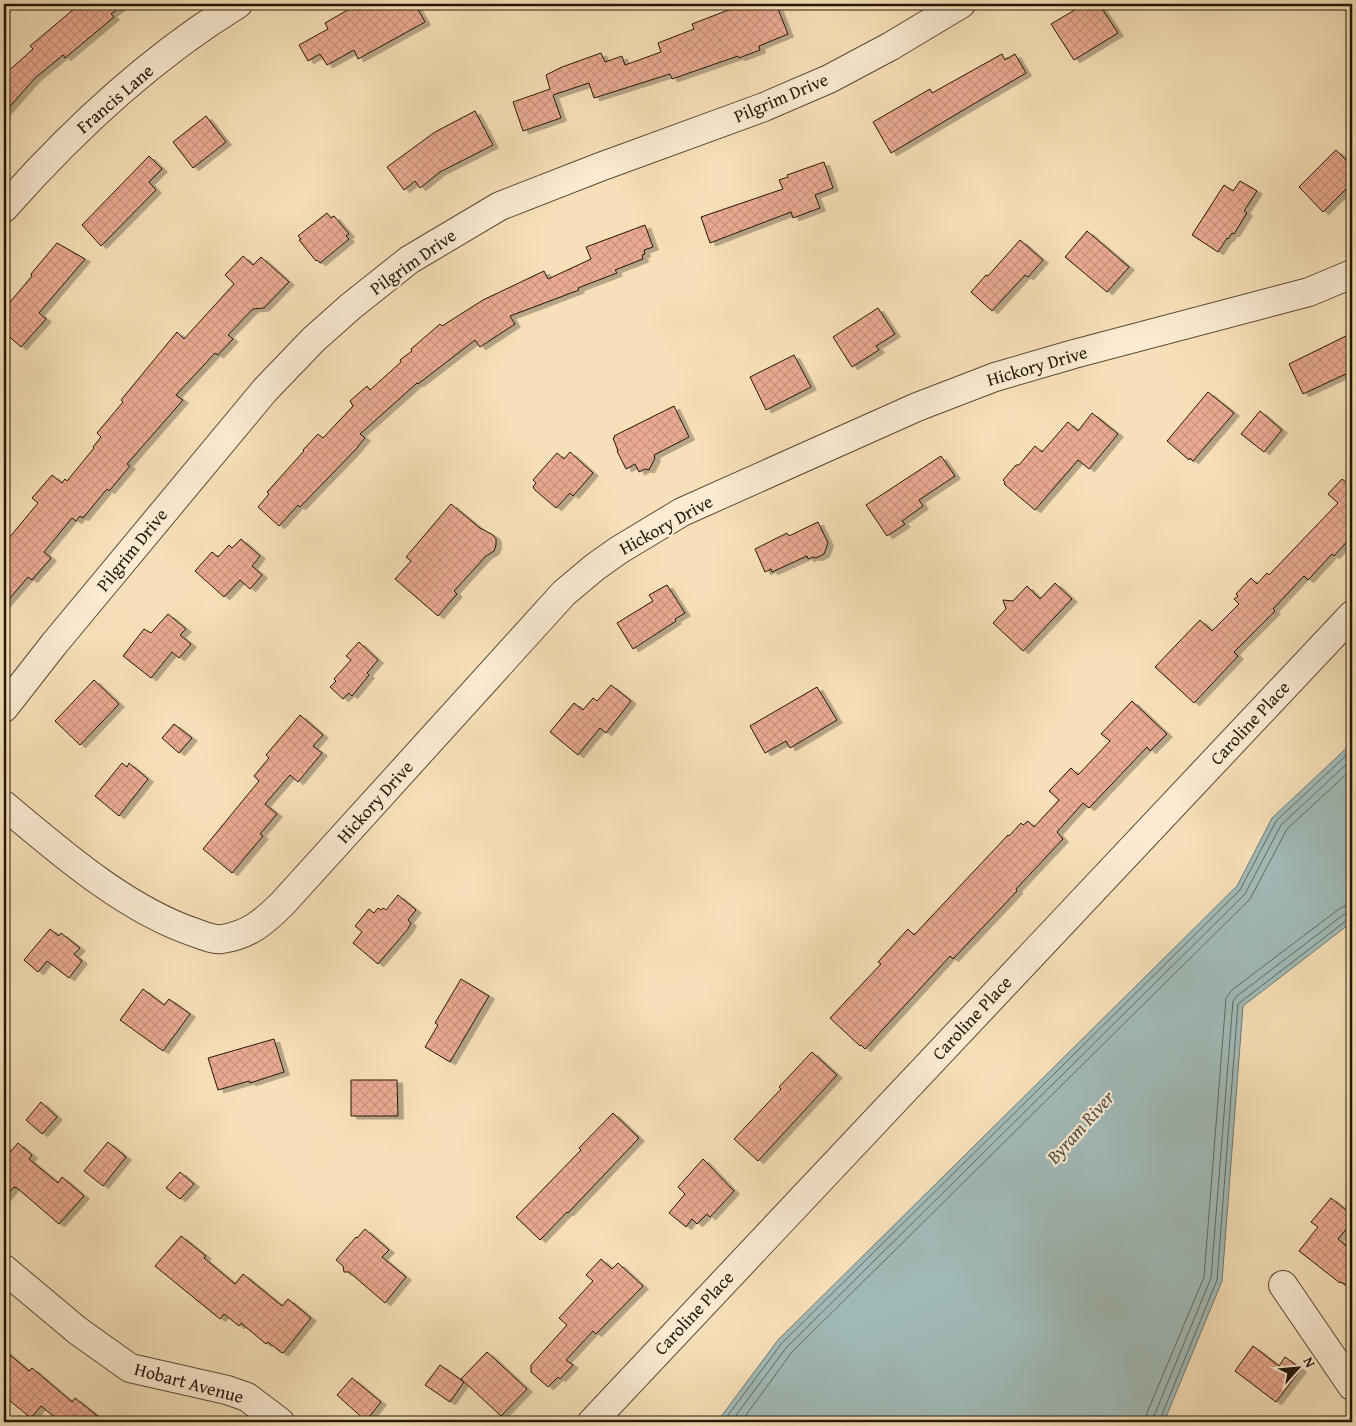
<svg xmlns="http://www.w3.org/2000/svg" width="1356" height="1426" viewBox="0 0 1356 1426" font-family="'Gentium Book Plus',serif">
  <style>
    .water { fill: #a1bbb9; stroke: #6f7a73 }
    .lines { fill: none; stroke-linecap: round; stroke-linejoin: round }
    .shore { stroke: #626a61; stroke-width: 1 }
    .building { fill: url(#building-cross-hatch); stroke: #231809; filter: url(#shadow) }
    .minor-casing { stroke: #584a35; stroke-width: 30 }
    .minor { stroke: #faebd2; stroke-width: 28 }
    .labels { text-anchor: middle; stroke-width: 4.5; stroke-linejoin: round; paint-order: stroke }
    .street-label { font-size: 18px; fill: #231809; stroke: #faebd2 }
    .water-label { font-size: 19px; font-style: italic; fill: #4f5147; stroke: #faebd2 }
  </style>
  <defs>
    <pattern id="building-cross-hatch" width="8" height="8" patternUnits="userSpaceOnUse" patternTransform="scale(1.25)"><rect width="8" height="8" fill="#ebab93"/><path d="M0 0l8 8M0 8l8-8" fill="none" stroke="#c9927d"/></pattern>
    <filter id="shadow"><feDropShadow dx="5.5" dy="3" stdDeviation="0" flood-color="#0004"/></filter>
  </defs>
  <rect width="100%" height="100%" fill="#f7e0b9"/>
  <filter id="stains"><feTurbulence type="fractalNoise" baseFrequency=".004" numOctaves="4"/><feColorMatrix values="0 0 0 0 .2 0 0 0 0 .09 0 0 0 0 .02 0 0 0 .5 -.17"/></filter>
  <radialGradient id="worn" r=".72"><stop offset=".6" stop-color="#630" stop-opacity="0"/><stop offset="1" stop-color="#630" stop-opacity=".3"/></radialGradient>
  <path class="water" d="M1352 743V922L1243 1006 1222 1281 1164 1422H717L778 1340 1237 886 1272 818Z"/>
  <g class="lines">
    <g class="shore">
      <path d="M723 1422 782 1343 1240 890 1276 821 1352 750"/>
      <path d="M731 1422 786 1348 1245 894 1281 825 1352 759"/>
      <path d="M741 1422 792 1352 1250 899 1287 829 1352 769"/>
      <path d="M1146 1422 1147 1413 1204 1277 1226 998 1232 990 1339 909 1345 906 1352 905"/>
      <path d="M1153 1422 1154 1416 1211 1278 1233 1001 1237 996 1343 915 1352 913"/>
      <path d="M1159 1422 1217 1280 1238 1004 1347 920 1352 919"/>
    </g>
  </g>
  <g class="building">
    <path d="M80 4H124L111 14 114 17 65 58 63 55 35 78 4 113V75L33 49 30 46Z"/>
    <path d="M358 4H415L425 22 358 59 354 50 327 65 320 54 308 61 299 45 328 29 325 23Z"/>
    <path d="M744 4H776L788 34 759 46 760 50 739 58 738 56 672 79 670 74 594 98 589 83 553 95 561 118 523 131 513 102 550 89 546 75 562 67 601 53 605 62 622 56 625 65 661 52 658 43 694 29 692 24Z"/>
    <path d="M1085 4H1099L1118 33 1074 60 1051 24Z"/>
    <path d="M1002 54 1005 60 1015 54 1026 73 891 153 873 122 930 89 932 93Z"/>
    <path d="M475 111 493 145 440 172 420 188 415 181 404 190 387 167 435 132Z"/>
    <path d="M206 116 226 142 193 168 173 142Z"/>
    <path d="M1336 150 1352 166V183L1323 212 1299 187Z"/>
    <path d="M149 156 162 169 149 182 156 190 101 246 82 225Z"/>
    <path d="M824 162 833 188 815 195 820 208 793 218 791 212 710 243 701 217 783 189 779 180 788 177 787 175Z"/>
    <path d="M1240 181 1257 191 1244 211 1247 213 1234 234 1232 233 1228 239 1227 238 1218 252 1192 235 1224 185 1233 191Z"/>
    <path d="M327 213 331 218 334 216 349 234 346 236 349 239 320 263 317 260 316 261 299 240 301 239 298 236Z"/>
    <path d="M645 225 653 247 644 250 645 254 642 255 643 259 615 270 617 273 578 288 579 290 510 316 515 324 480 347 475 340 418 384 417 383 360 434 365 438 358 446V447L300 507 298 505 279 526 258 507 269 494 267 492 304 451 303 450 318 434 323 438 353 406 350 401 367 386 370 390 401 362 400 360 412 351 411 349 440 324 442 326 483 300 544 271 548 279 591 259 586 247Z"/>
    <path d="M1087 231 1129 267 1107 292 1065 257Z"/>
    <path d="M1020 240 1043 260 1028 277 1025 275 992 311 971 292 986 275 988 276Z"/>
    <path d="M57 243 85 259 39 313 46 319 21 347 4 332V316L9 311 5 308 32 276 31 274Z"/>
    <path d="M243 256 253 265 261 257 289 282 264 308 253 309 228 335 233 339 218 355 215 353 176 395 183 400 127 464 130 466 109 491 107 489 83 518 80 516 76 521 72 518 44 552 51 558 32 580 28 577 4 605V544L38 503 32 498 52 475 62 483 65 479 67 481 94 448 93 447 101 437 97 433 123 402 121 400 177 332 184 339 234 284 225 275Z"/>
    <path d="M878 308 895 334 876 346 879 350 852 367 833 337Z"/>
    <path d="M1352 333V371L1303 394 1289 364Z"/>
    <path d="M794 355 811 387 766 410 750 377Z"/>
    <path d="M1208 392 1234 413 1193 461 1190 458 1189 460 1167 441Z"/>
    <path d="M674 406 689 437 654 455 655 458 649 470 645 469 639 472 635 464 626 469 617 451H618L613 438 615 437 614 436Z"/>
    <path d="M1260 411 1282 430 1264 452 1241 434Z"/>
    <path d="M1092 413 1118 434 1089 469 1078 460 1035 510 1004 484 1005 482 1003 480 1016 465H1019L1035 446 1042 452 1068 422 1078 431Z"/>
    <path d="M570 452 593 473 573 496 570 493 556 508 535 490 533 487 536 483 533 480 557 453 564 459Z"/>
    <path d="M941 456 955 476 919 500 923 506 902 521 905 524 887 536 866 505Z"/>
    <path d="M1342 479 1352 487V536L1334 556 1332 554 1308 580 1304 576 1273 609 1275 611 1234 652 1238 656 1194 703 1155 667 1200 620 1212 631 1239 604 1234 599 1238 596 1236 594 1251 578 1257 584 1267 573 1269 575 1338 503 1328 494Z"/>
    <path d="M451 504 480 528 493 535 496 539V545L494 551 486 556 454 591 457 594 438 616 395 579 411 561 406 557Z"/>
    <path d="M818 522 828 543 824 554 816 558 813 557 808 559 807 556 772 572 771 569 765 572 755 549 787 533 789 536Z"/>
    <path d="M241 539 260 556 252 566 262 575 250 589 240 580 224 597 195 571 212 552 218 557 229 545 232 548Z"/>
    <path d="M1055 583 1072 599 1023 651 993 623 1006 609 1003 600 1013 601 1027 586 1040 599Z"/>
    <path d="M667 585 685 613 675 619 676 621 633 649 617 623 653 601 649 595Z"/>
    <path d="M168 614 186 629 180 635 191 644 179 658 172 652 151 678 123 656 144 629 151 633Z"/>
    <path d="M359 642 378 660 367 673 369 675 352 696 349 693 343 699 330 687 336 681 334 679 351 660 346 656Z"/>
    <path d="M94 680 119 704 80 745 55 721Z"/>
    <path d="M611 685 631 701 606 733 600 728 578 755 550 732 574 703 583 710 593 698 597 701Z"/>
    <path d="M817 687 837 720 790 748 786 741 765 753 750 726Z"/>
    <path d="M1132 701 1167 734 1150 751 1147 747 1089 808 1083 803 1057 832 1063 839 1016 889 1017 891 953 959 950 956 865 1049 861 1045 860 1046 830 1018 881 964 878 962 908 929 914 935 1008 835 1009 836 1021 823 1023 825 1028 821 1034 827 1059 800 1049 791 1071 768 1078 775 1110 741 1101 734Z"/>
    <path d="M300 715 323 735 313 746 322 753 298 782 290 775 265 804 277 814 260 834 263 836 232 873 203 849 259 781 254 776 269 758 266 755Z"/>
    <path d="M174 724 192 738 179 753 162 738Z"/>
    <path d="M122 763 127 767 129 763 148 779 119 816 95 796Z"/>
    <path d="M398 895 416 910 408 920 411 923 408 929 378 964 353 943 362 932 355 926 369 909 374 913 378 908 381 910 383 908 386 910Z"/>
    <path d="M50 929 59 936 61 933 80 948 74 954 82 961 69 978 47 961 38 972 24 960Z"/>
    <path d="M461 979 489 996 450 1062 425 1047 438 1025 435 1023Z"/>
    <path d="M143 989 164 1005 169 999 190 1014 163 1051 120 1020Z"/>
    <path d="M274 1039 284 1072 250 1083 249 1081 218 1090 208 1058Z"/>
    <path d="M812 1052 837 1075 758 1161 734 1139 781 1089 779 1087Z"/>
    <path d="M351 1080H397L398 1116H351Z"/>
    <path d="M41 1102 57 1117 42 1134 26 1120Z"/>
    <path d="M613 1113 639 1138 568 1213 567 1212 540 1240 516 1217 581 1150 579 1148Z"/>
    <path d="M108 1142 126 1157 103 1186 84 1171Z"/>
    <path d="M18 1143 32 1155 29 1159 58 1183 62 1177 84 1196 59 1224 17 1188 14 1187 4 1199V1159Z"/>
    <path d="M703 1159 734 1191 710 1217 707 1214 697 1224 692 1219 686 1227 669 1213 685 1194 678 1187Z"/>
    <path d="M180 1172 194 1184 180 1199 166 1188Z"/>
    <path d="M1331 1198 1352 1215V1222L1338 1239 1352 1251V1289L1341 1282 1340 1283 1299 1251 1318 1227 1311 1222Z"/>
    <path d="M365 1229 389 1250 382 1257 406 1277 385 1303 349 1272H344L343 1266 336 1260 356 1237 357 1238Z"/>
    <path d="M181 1236 206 1256 204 1258 235 1284 243 1274 282 1306 288 1299 311 1318 284 1352 282 1353 268 1342 266 1344 241 1323 239 1326 224 1314 220 1319 155 1266Z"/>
    <path d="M601 1259 612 1269 618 1263 643 1286 596 1334 593 1331 566 1360 573 1365 560 1379 558 1377 548 1387 531 1372V1365L567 1325 559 1318 593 1281 586 1275Z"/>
    <path d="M1253 1346 1279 1366 1285 1357 1301 1369 1276 1402 1235 1371Z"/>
    <path d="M4 1350 29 1371 32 1368 72 1402 75 1398 105 1422H55L58 1420 41 1406 31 1418 4 1396Z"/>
    <path d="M487 1352 527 1389 501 1416 461 1379Z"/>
    <path d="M440 1365 464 1382 450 1402 425 1385Z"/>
    <path d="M352 1378 381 1402 366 1421 337 1395Z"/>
  </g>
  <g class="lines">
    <g class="minor-casing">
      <g id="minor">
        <path d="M4 208C72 131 150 58 238 4"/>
        <path d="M4 708 54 644 265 390 313 340 350 307 409 260 500 206 600 167 764 107 829 79 891 46 961 4"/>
        <path d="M4 805C60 852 126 910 196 933 204 936 214 940 222 939 249 935 264 922 283 903L564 593 595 567 619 550 682 512 917 407 995 377 1074 354 1309 292 1352 274"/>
        <path d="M4 1269 78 1331 130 1368 227 1390 247 1397 280 1422"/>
        <path d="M1283 1285 1352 1386"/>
        <path d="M592 1422 1352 615"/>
      </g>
    </g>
    <use href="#minor" class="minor"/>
  </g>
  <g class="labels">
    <g class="street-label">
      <text transform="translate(781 98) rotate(-23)" y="6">Pilgrim Drive</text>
      <text transform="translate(115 99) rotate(-41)" y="6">Francis Lane</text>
      <text transform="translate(413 262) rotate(-35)" y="6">Pilgrim Drive</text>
      <text transform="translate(1037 366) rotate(-16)" y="6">Hickory Drive</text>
      <text transform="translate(666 525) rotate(-29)" y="6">Hickory Drive</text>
      <text transform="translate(132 550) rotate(-51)" y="6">Pilgrim Drive</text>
      <text transform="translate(1250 723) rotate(-47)" y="6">Caroline Place</text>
      <text transform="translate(375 802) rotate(-48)" y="6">Hickory Drive</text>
      <text transform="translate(972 1018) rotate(-47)" y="6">Caroline Place</text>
      <text transform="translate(694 1313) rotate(-47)" y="6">Caroline Place</text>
      <text transform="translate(189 1383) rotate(15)" y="6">Hobart Avenue</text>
    </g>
    <g class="water-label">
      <text transform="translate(1080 1127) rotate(-48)" y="7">Byram River</text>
    </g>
  </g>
  <rect width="1356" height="1426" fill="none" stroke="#f7e0b9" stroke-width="20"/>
  <rect x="5" y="5" width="1346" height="1416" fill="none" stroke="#231809" stroke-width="2.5"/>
  <rect x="10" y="10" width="1336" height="1406" fill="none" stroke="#231809"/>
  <g transform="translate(1298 1368) rotate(63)" stroke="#faebd2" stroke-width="4" paint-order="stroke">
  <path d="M0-4L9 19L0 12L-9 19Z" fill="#231809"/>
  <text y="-8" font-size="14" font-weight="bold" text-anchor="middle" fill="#231809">N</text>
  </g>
  <rect width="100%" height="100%" filter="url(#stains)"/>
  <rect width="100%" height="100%" fill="url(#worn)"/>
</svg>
